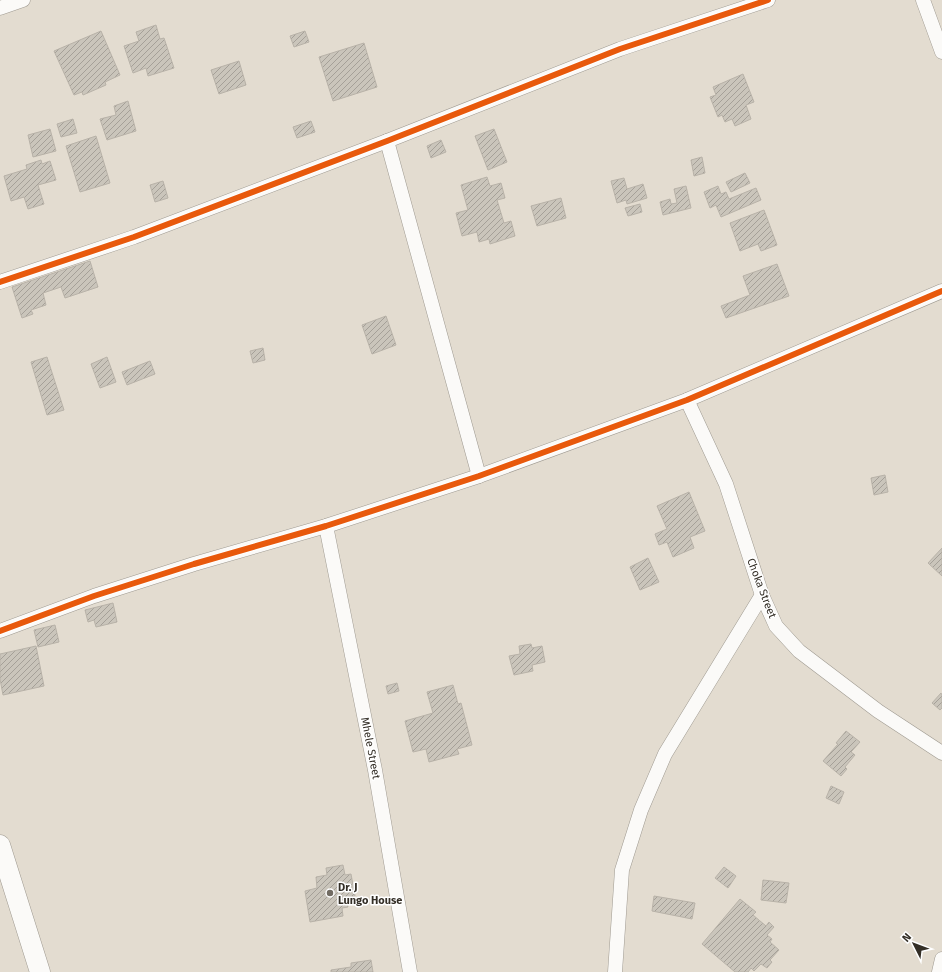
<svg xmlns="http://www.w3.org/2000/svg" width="942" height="972" viewBox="0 0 942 972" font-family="'Fira Sans',sans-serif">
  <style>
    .building { fill: url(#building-hatch); stroke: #b8b2a8 }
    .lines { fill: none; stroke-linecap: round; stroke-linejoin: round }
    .street-casing { stroke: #9f9a91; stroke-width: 15 }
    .secondary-casing { stroke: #9f9a91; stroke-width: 21 }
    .street { stroke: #fbfaf8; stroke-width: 14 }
    .secondary { stroke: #fbfaf8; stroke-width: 20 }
    .cycleway-casing { stroke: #fff; stroke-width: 8 }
    .cycleway { stroke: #e8590c; stroke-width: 6 }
    .poi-dot { fill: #716b62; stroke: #fff; stroke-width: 1.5 }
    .labels { text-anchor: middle; stroke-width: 3; stroke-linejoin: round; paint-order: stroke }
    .street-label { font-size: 11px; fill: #332e26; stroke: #fff }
    .poi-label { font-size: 11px; font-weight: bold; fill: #332e26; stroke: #fff; text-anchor: start }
  </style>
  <defs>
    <pattern id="building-hatch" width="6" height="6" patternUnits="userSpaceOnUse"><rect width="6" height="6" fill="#cac5bb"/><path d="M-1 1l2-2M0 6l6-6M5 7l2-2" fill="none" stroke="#a5a098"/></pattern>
  </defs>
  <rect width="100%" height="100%" fill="#e3dcd0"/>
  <g class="building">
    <path d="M156 25 160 39 164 38 174 68 148 76 146 68 133 73 124 46 139 41 136 32Z"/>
    <path d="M101 31 120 75 105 82 106 85 83 95 82 92 74 95 54 51Z"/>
    <path d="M305 31 309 42 294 47 290 36Z"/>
    <path d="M364 43 377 87 333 101 319 57Z"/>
    <path d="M239 61 246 85 219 94 211 70Z"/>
    <path d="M743 74 754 102 746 105 751 119 735 126 732 119 725 122 722 115 718 117 710 97 716 95 713 87Z"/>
    <path d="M128 101 136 131 107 140 100 119 116 115 114 106Z"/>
    <path d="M73 119 77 133 61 137 57 124Z"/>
    <path d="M311 121 315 132 297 138 293 127Z"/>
    <path d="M50 129 56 151 33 157 28 135Z"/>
    <path d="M494 129 507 162 488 170 475 136Z"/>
    <path d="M96 136 110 183 80 192 66 146Z"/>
    <path d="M441 140 446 152 431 158 427 146Z"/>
    <path d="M702 157 705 173 694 176 691 160Z"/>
    <path d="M41 160 42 164 50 161 56 180 38 185 44 204 28 209 24 197 11 201 4 176 27 169 26 165Z"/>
    <path d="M745 173 750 183 731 192 726 182Z"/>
    <path d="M487 177 490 186 501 183 505 198 497 200 504 223 511 221 515 236 490 244 489 239 479 242 477 232 462 236 456 213 468 210 461 185Z"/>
    <path d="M624 178 627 189 643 184 647 198 627 204 626 200 617 203 611 181Z"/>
    <path d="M163 181 168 198 155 202 150 185Z"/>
    <path d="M686 186 691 208 663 215 660 202 670 199 671 204 677 203 674 189Z"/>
    <path d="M718 186 721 194 726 192 729 199 756 188 761 200 721 217 716 205 710 208 704 192Z"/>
    <path d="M561 198 566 218 537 226 531 206Z"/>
    <path d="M640 204 642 212 628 216 625 208Z"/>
    <path d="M764 210 777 245 761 251 758 244 740 251 730 223Z"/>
    <path d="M90 261 98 287 65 298 61 287 43 293 46 305 31 310 33 314 22 318 12 287Z"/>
    <path d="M777 264 789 296 726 318 721 306 750 295 743 276Z"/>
    <path d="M386 316 396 345 372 354 362 325Z"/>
    <path d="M263 348 265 360 253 363 250 351Z"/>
    <path d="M47 357 64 410 47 415 31 362Z"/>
    <path d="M107 357 116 382 100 388 91 364Z"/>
    <path d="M150 361 155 374 127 385 122 372Z"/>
    <path d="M885 475 888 492 874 495 871 478Z"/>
    <path d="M689 492 705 531 690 537 694 548 673 557 667 542 659 545 655 534 667 529 657 506Z"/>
    <path d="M942 548V576L928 563Z"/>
    <path d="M648 558 659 582 640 590 630 567Z"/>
    <path d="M113 603 117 622 96 627 94 620 88 622 85 610Z"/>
    <path d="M55 625 59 642 38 647 34 630Z"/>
    <path d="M531 644 532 648 542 646 545 662 532 665 533 671 514 675 509 656 520 654 519 646Z"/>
    <path d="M36 646 44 686 3 695 0 679V654Z"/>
    <path d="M397 683 399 691 388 694 386 686Z"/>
    <path d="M453 685 458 704 461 703 472 745 457 749 459 754 429 762 426 749 413 752 405 721 433 713 427 692Z"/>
    <path d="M941 693 942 695V708L940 710 932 703Z"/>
    <path d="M846 731 860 742 851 752 855 755 845 767 847 769 841 776 823 761 838 744 836 743Z"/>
    <path d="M831 786 844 792 839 804 826 798Z"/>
    <path d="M343 865 345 875 351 874 355 896 346 898 348 907 342 908 343 916 310 922 305 891 317 888 316 877 327 875 326 868Z"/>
    <path d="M724 867 736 876 728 888 715 878Z"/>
    <path d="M763 880 789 883 786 903 761 900Z"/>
    <path d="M654 896 695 903 692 919 652 911Z"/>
    <path d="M740 899 756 912 753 915 766 926 769 922 774 927 767 935 772 939 770 942 779 950 770 960 772 962 767 968 761 964 754 971 751 968 748 972H735L702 944Z"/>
    <path d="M371 960 373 972H331V970L351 967V963Z"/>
  </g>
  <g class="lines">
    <g class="street-casing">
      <g id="street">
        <path d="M923 0 942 52"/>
        <path d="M0 8 23 0"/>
        <path d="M387 141 479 476"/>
        <path d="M0 282 134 237 387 141 620 49 768 0"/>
        <path d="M687 400 726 484 762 595 776 626 799 651 878 711 942 753"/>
        <path d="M326 526 375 770 410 972"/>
        <path d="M0 631 94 596 194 564 326 526 479 476 687 400 942 291"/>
        <path d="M615 972 622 870 641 810 665 754 762 595"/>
        <path d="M939 972 942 959"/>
      </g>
    </g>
    <g class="secondary-casing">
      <path id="secondary" d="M0 845 40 972"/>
    </g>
    <use href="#street" class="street"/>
    <use href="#secondary" class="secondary"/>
    <g class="cycleway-casing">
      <g id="cycleway">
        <path d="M0 282 134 237 387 141 620 49 768 0"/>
        <path d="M0 631 94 596 194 564 326 526 479 476 687 400 942 291"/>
      </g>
    </g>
    <use href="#cycleway" class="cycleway"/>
  </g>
  <circle class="poi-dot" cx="330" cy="893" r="4"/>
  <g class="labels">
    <g class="street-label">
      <text transform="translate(762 588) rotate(69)" y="4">Choka Street</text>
      <text transform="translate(371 748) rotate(79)" y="4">Mhele Street</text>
    </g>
    <g class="poi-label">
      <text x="338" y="891">Dr. J<tspan x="338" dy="13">Lungo House</tspan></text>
    </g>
  </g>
  <g transform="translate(914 944) rotate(312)" stroke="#ffffff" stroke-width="3" paint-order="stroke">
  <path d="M0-3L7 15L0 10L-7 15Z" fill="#332e26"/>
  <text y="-6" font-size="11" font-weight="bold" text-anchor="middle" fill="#332e26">N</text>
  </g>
</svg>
